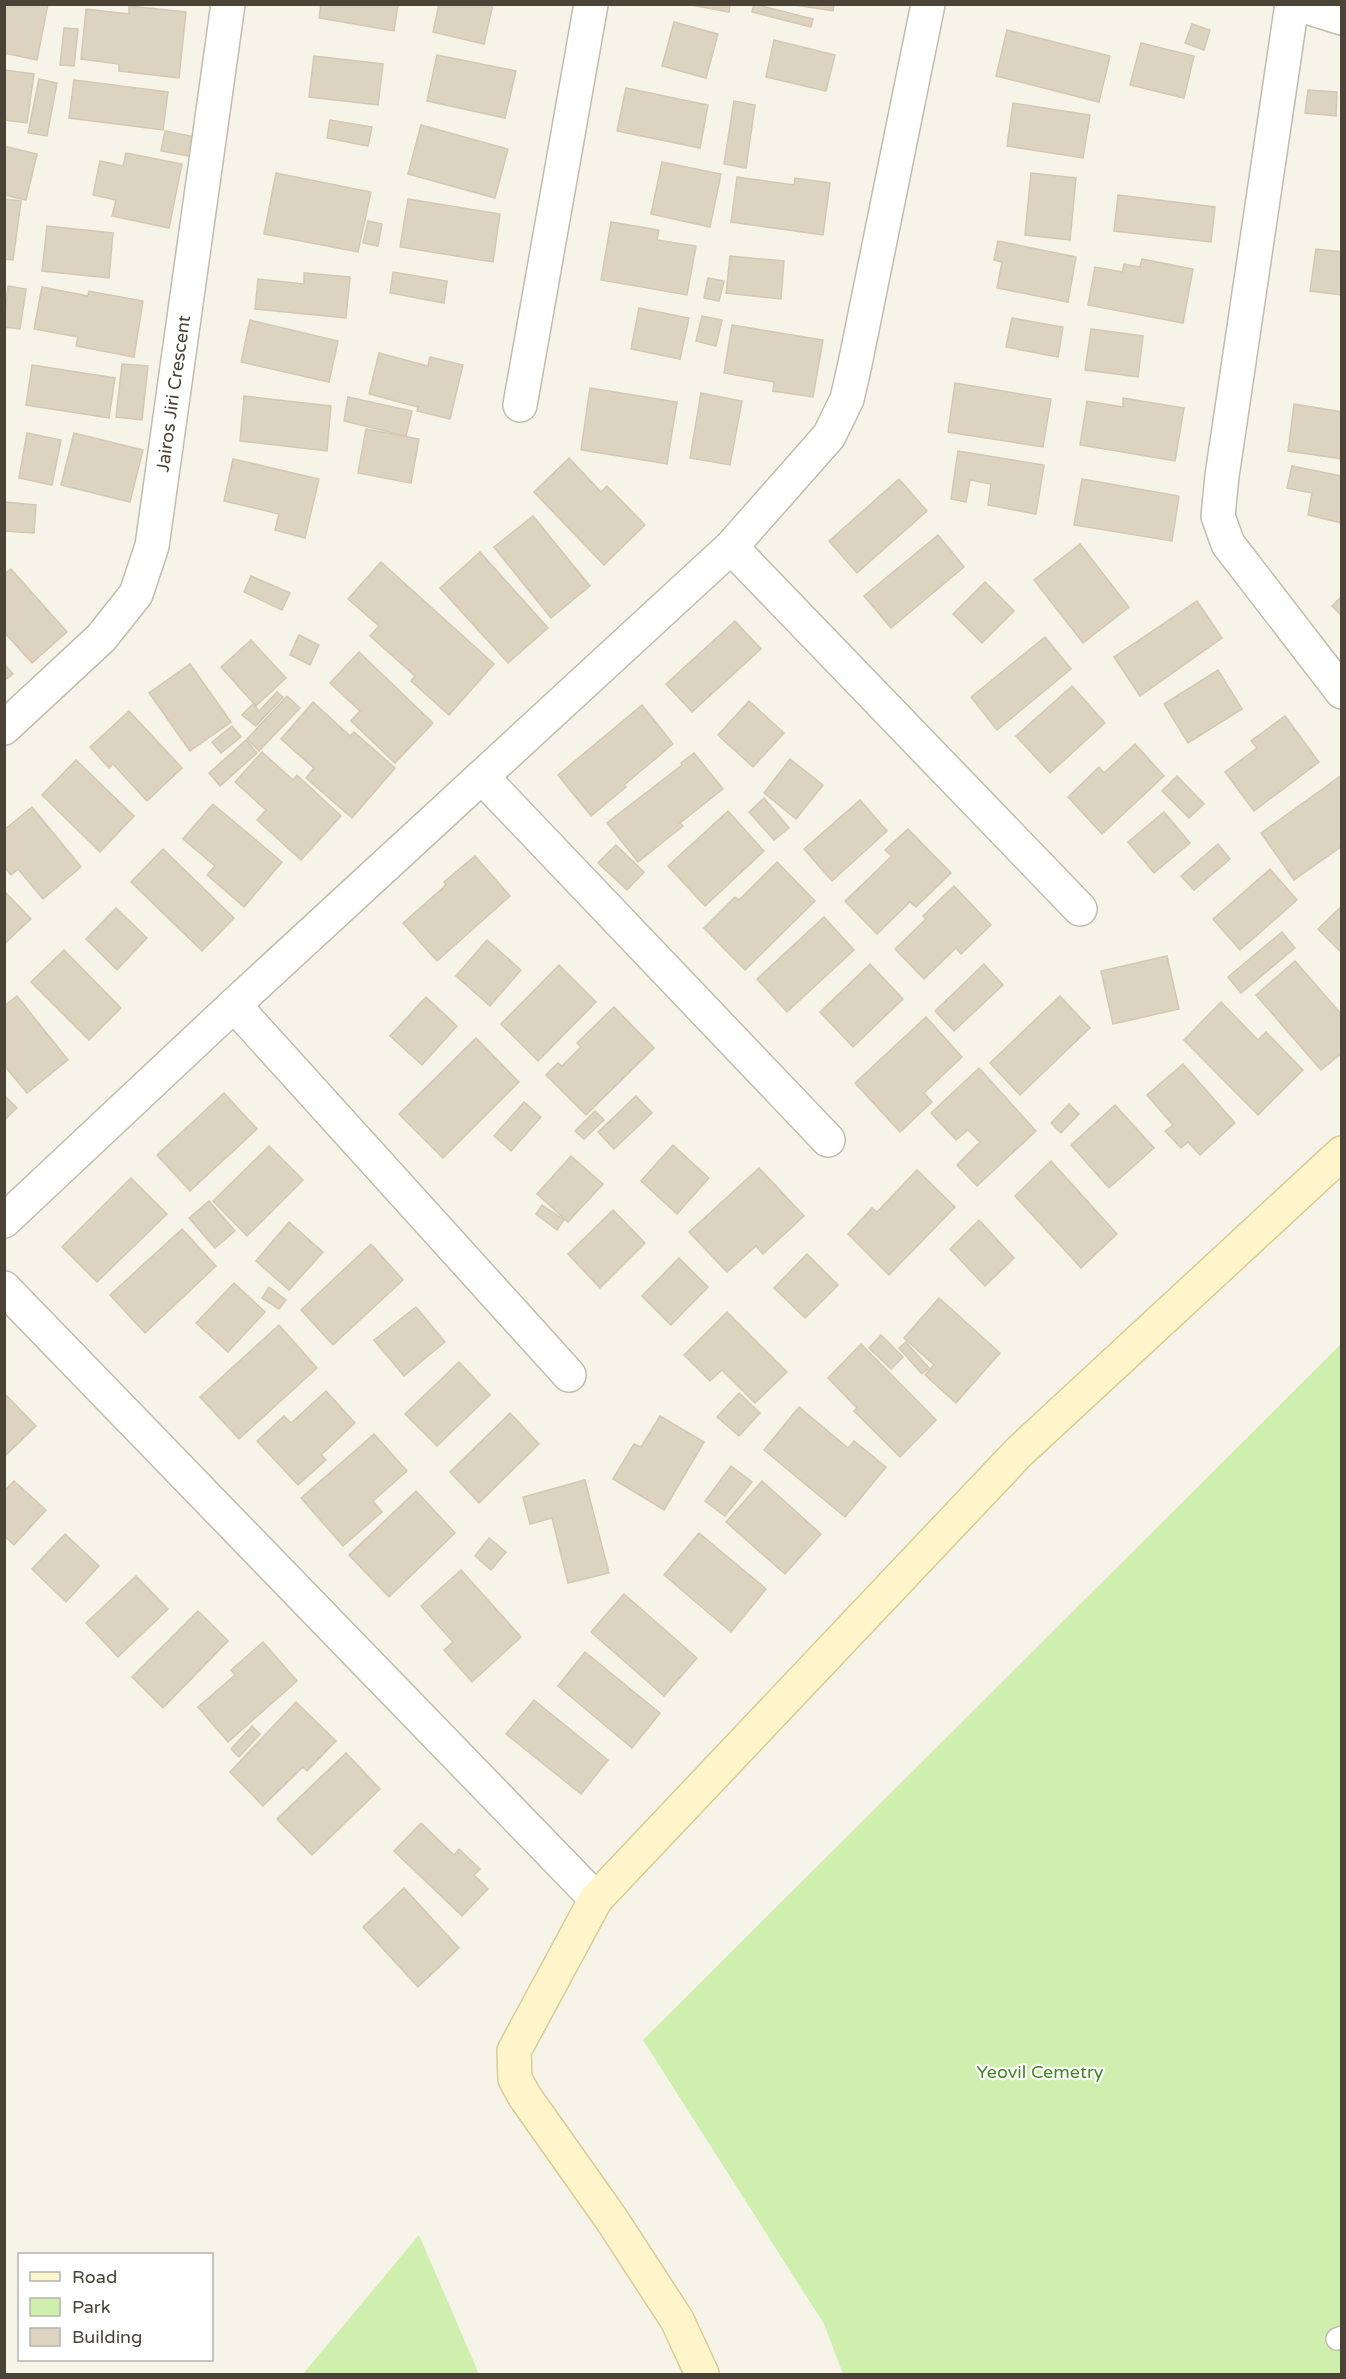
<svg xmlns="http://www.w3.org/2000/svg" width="1346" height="2379" viewBox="0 0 1346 2379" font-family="'Varela Round',sans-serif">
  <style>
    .green { fill: #cfefae }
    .building { fill: #dcd3c0; stroke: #d5c8b0; stroke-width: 1.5 }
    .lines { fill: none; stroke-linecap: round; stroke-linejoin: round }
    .lane-casing { stroke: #c3bcab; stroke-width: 24 }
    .street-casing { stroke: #c3bcab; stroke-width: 36 }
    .secondary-casing { stroke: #dbcb94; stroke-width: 36 }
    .lane { stroke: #fff; stroke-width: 21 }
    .street { stroke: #fff; stroke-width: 33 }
    .secondary { stroke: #fff5cb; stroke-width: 33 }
    .labels { text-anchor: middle; stroke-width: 4.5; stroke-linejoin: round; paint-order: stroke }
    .street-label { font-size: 18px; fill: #4b4436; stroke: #fff }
    .park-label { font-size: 18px; fill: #438522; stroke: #fff }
  </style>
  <rect width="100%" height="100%" fill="#f6f3e9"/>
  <g class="green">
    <path d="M1341 1344V2374H843L824 2324 643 2040Z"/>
    <path d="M419 2235 479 2374H303Z"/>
  </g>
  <g class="building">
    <path d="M4 4H48L37 60 4 53Z"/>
    <path d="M321 4H398L394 31 319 18Z"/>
    <path d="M439 4H493L484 44 433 32Z"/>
    <path d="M686 4H730L729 12Z"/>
    <path d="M754 4 813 19 811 27 752 12Z"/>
    <path d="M789 4H834L833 11Z"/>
    <path d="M129 6 186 12 179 78 119 71V64L81 59 86 9 129 14Z"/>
    <path d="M674 22 718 34 706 78 662 66Z"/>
    <path d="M1192 24 1210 30 1204 50 1185 43Z"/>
    <path d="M64 28 78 29 74 66 60 65Z"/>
    <path d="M1007 30 1110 56 1099 102 996 76Z"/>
    <path d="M774 40 835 55 826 91 766 77Z"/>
    <path d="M1141 43 1194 56 1184 98 1130 85Z"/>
    <path d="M437 55 516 71 505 118 427 101Z"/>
    <path d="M314 56 383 64 378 105 309 97Z"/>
    <path d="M4 70 34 74 27 123 4 120Z"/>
    <path d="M39 79 57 83 47 136 28 133Z"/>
    <path d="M74 80 168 92 163 130 69 118Z"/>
    <path d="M626 88 708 105 700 148 617 131Z"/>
    <path d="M1308 90 1337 92 1336 116 1305 113Z"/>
    <path d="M734 101 755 105 746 168 724 164Z"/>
    <path d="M1013 103 1090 115 1083 158 1007 146Z"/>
    <path d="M330 120 372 127 368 146 327 138Z"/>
    <path d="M421 125 508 149 495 198 408 174Z"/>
    <path d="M165 131 196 137 194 157 161 151Z"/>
    <path d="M4 146 37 154 26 200 4 195Z"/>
    <path d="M126 153 182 164 169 228 112 216 116 200 93 195 100 161 123 166Z"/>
    <path d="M662 162 721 174 710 227 651 214Z"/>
    <path d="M276 173 371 192 358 252 264 234Z"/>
    <path d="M1031 173 1076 178 1070 240 1025 235Z"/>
    <path d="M737 177 794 185 795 178 830 183 823 235 731 222Z"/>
    <path d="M1118 195 1215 207 1211 242 1114 231Z"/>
    <path d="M4 199 21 201 13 260 4 259Z"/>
    <path d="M408 199 500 214 493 262 400 247Z"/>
    <path d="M368 221 382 224 378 246 363 243Z"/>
    <path d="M611 222 659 230 657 240 696 246 687 295 601 280Z"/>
    <path d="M47 226 113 233 109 278 42 271Z"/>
    <path d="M998 241 1076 257 1068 302 997 288 1002 262 994 260Z"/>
    <path d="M1316 249 1342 252V295L1310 291Z"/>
    <path d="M730 256 784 261 781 299 726 293Z"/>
    <path d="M1142 259 1193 269 1183 323 1088 305 1095 267 1122 272 1124 264 1140 267Z"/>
    <path d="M393 272 447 281 444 303 390 293Z"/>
    <path d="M304 273 350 277 346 318 255 309 258 279 304 284Z"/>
    <path d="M708 278 724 281 719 301 704 298Z"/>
    <path d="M8 286 26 289 20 329 4 327Z"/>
    <path d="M42 287 88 296 89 291 143 301 134 357 76 346 78 337 34 329Z"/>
    <path d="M639 308 689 318 680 359 631 349Z"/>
    <path d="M702 316 722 320 716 346 696 341Z"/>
    <path d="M1012 318 1063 327 1058 357 1006 347Z"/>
    <path d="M250 320 338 341 329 382 241 362Z"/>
    <path d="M732 325 823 340 813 397 773 391 774 382 724 373Z"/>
    <path d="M1091 329 1143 336 1138 377 1085 370Z"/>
    <path d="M379 353 428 366 430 357 463 365 450 419 417 411 418 407 369 394Z"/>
    <path d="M122 364 148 366 142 420 116 417Z"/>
    <path d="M32 365 115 378 109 418 26 405Z"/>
    <path d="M955 383 1051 399 1043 447 948 432Z"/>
    <path d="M590 388 677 402 667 464 581 450Z"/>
    <path d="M701 393 742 401 730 465 690 458Z"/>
    <path d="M244 396 331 406 327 451 240 441Z"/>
    <path d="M348 397 412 411 406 436 344 421Z"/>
    <path d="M1123 398 1184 408 1175 461 1080 445 1087 401 1123 407Z"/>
    <path d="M1294 404 1342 412V459L1288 451Z"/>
    <path d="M366 429 419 439 411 483 358 473Z"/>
    <path d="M27 433 61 440 52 485 19 478Z"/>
    <path d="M74 433 143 450 130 502 61 485Z"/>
    <path d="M958 451 1044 465 1036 514 988 505 991 484 970 480 966 502 951 499Z"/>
    <path d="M569 458 601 492 607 486 645 525 604 565 534 492Z"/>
    <path d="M233 459 319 479 305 538 275 530 279 514 224 501Z"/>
    <path d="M1292 466 1342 476V523L1308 515 1312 493 1287 488Z"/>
    <path d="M899 479 927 511 857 573 829 541Z"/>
    <path d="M1082 479 1179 496 1172 541 1074 525Z"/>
    <path d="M5 502 36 505 34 533 4 531Z"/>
    <path d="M533 516 590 586 551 618 494 547Z"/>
    <path d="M938 535 964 567 891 628 864 596Z"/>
    <path d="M1080 544 1129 607 1083 643 1034 580Z"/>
    <path d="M480 552 548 628 508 663 440 588Z"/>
    <path d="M381 562 494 664 449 715 411 681 415 676 370 636 379 626 348 599Z"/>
    <path d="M11 569 67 632 32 663 4 632V574Z"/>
    <path d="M251 576 290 593 282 610 244 592Z"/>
    <path d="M985 582 1014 611 982 643 953 614Z"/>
    <path d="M1342 596V616L1332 606Z"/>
    <path d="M1197 601 1222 638 1140 696 1114 657Z"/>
    <path d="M735 621 761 649 692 712 666 684Z"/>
    <path d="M299 635 319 645 310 665 290 655Z"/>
    <path d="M1045 637 1071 669 997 730 971 697Z"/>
    <path d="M251 640 286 678 256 706 221 667Z"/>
    <path d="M359 652 433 723 395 763 351 721 360 711 330 683Z"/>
    <path d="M4 664 13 674 4 681Z"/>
    <path d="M190 664 231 722 190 751 149 693Z"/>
    <path d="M1218 670 1242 709 1188 743 1164 704Z"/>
    <path d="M1072 686 1105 723 1050 773 1016 736Z"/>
    <path d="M277 692 283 697 256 726 242 715 253 704 259 711Z"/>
    <path d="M287 696 300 708 259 751 247 739Z"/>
    <path d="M749 701 784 733 753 767 718 735Z"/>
    <path d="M313 702 350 736 354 732 395 768 352 818 306 778 314 768 281 739Z"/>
    <path d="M642 705 673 744 624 785 626 787 591 816 558 775Z"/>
    <path d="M129 711 182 768 147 801 113 764 109 768 90 747Z"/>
    <path d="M1285 716 1319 762 1254 811 1225 772 1257 748 1251 741Z"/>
    <path d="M232 726 241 737 221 753 212 742Z"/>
    <path d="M246 740 257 753 220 786 209 773Z"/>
    <path d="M1135 744 1164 776 1102 834 1068 797 1099 767 1104 773Z"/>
    <path d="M262 752 293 780 297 775 341 816 301 860 257 820 266 810 235 782Z"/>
    <path d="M694 753 723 789 680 823 683 826 638 862 607 823 682 765 681 763Z"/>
    <path d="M790 759 823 785 796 819 764 793Z"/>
    <path d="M76 760 134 816 100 852 42 795Z"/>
    <path d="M1342 775V846L1294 880 1261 833Z"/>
    <path d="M1177 776 1204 804 1189 818 1162 791Z"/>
    <path d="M764 798 789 828 774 840 749 812Z"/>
    <path d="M860 800 887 831 832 881 804 849Z"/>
    <path d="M213 804 282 862 244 907 207 875 215 866 183 839Z"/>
    <path d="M32 807 81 867 43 899 18 869 11 875 4 867V830Z"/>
    <path d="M728 811 764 851 705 906 668 866Z"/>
    <path d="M1164 812 1190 843 1154 873 1128 842Z"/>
    <path d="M908 829 951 873 916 907 910 902 877 934 845 901 892 856 885 850Z"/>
    <path d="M1218 844 1230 859 1194 890 1181 876Z"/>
    <path d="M616 845 644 872 627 890 598 863Z"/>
    <path d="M163 849 234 918 202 951 131 882Z"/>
    <path d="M475 856 510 896 437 961 403 923 446 885 444 882Z"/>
    <path d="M777 862 815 901 745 970 704 928 735 897 739 900Z"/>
    <path d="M1270 869 1297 900 1240 950 1213 919Z"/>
    <path d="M954 886 991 925 961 954 956 948 924 979 895 949 926 919 923 916Z"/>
    <path d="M4 891 31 919 4 944Z"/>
    <path d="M1342 906V953L1318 929Z"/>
    <path d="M116 908 147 938 117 970 86 939Z"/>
    <path d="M824 917 854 950 787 1012 757 979Z"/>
    <path d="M1282 932 1295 948 1241 993 1228 977Z"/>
    <path d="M487 940 521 970 490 1006 456 976Z"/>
    <path d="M64 950 121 1008 89 1040 31 982Z"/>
    <path d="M1167 956 1179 1009 1113 1024 1101 971Z"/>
    <path d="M1295 961 1342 1015V1053L1321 1070 1256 995Z"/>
    <path d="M870 964 903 999 853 1047 820 1012Z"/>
    <path d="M984 964 1003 985 954 1031 935 1011Z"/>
    <path d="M559 965 596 1002 538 1061 501 1024Z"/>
    <path d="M17 996 68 1060 27 1093 4 1065V1006Z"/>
    <path d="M1060 996 1090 1028 1020 1095 990 1063Z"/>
    <path d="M426 997 457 1026 422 1065 390 1036Z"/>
    <path d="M1221 1002 1258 1040 1266 1032 1303 1070 1258 1115 1184 1040Z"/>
    <path d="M614 1007 654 1048 586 1115 546 1075 558 1063 562 1066 581 1047 577 1043Z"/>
    <path d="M926 1017 962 1057 924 1093 932 1102 900 1132 855 1083Z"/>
    <path d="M476 1038 519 1082 443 1158 399 1114Z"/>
    <path d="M1183 1064 1235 1123 1200 1155 1188 1142 1181 1148 1165 1131 1173 1125 1147 1095Z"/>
    <path d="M979 1068 1036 1131 977 1186 957 1165 980 1142 968 1130 956 1140 931 1113Z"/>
    <path d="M224 1093 257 1129 190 1191 157 1155Z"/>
    <path d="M4 1095 17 1108 4 1120Z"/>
    <path d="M636 1096 652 1113 614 1149 598 1132Z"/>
    <path d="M524 1102 541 1117 511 1151 494 1136Z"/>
    <path d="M1069 1104 1079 1114 1061 1133 1051 1123Z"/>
    <path d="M1115 1105 1154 1148 1109 1188 1071 1145Z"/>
    <path d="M595 1111 604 1120 584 1139 575 1131Z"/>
    <path d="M673 1145 709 1178 677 1214 641 1181Z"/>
    <path d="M269 1146 303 1180 247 1236 213 1201Z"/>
    <path d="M571 1156 603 1184 568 1222 537 1194Z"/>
    <path d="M1051 1161 1117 1234 1081 1268 1015 1196Z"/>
    <path d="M759 1168 804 1216 763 1254 756 1246 727 1272 689 1232Z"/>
    <path d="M917 1170 955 1207 889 1275 848 1234 872 1208 877 1212Z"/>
    <path d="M131 1178 167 1214 97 1282 62 1247Z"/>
    <path d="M209 1201 235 1231 215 1248 189 1218Z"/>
    <path d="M542 1205 564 1220 557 1230 536 1214Z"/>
    <path d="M613 1210 645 1243 600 1288 568 1254Z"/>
    <path d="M979 1220 1014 1258 985 1286 950 1249Z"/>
    <path d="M289 1222 323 1252 289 1290 256 1261Z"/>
    <path d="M182 1229 216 1266 145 1333 110 1295Z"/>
    <path d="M371 1244 403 1280 333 1345 301 1310Z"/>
    <path d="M807 1254 838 1285 805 1318 774 1288Z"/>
    <path d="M679 1258 708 1287 671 1325 642 1296Z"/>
    <path d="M234 1283 265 1312 228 1352 196 1323Z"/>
    <path d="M269 1287 286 1300 279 1309 262 1298Z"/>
    <path d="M939 1298 1000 1353 956 1403 925 1375 934 1365 904 1338Z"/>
    <path d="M416 1307 445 1342 404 1376 374 1340Z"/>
    <path d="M727 1312 787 1372 755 1403 722 1370 710 1381 684 1355Z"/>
    <path d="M279 1325 317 1368 239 1439 200 1397Z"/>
    <path d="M881 1335 903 1357 891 1369 869 1348Z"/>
    <path d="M906 1342 929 1368 922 1374 899 1348Z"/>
    <path d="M861 1344 936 1420 900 1457 854 1411 857 1408 828 1378Z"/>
    <path d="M459 1362 490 1395 437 1446 405 1414Z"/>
    <path d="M326 1391 355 1423 321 1455 326 1460 298 1485 257 1441 284 1416 291 1423Z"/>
    <path d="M4 1393 36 1426 4 1457Z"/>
    <path d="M739 1393 760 1413 739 1436 717 1417Z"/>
    <path d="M799 1407 848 1448 854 1441 886 1467 845 1517 764 1450Z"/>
    <path d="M510 1413 539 1444 479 1503 450 1472Z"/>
    <path d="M660 1416 704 1442 664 1510 613 1479 634 1444 641 1447Z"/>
    <path d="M374 1434 407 1471 373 1501 382 1512 343 1546 301 1498Z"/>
    <path d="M731 1466 752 1482 725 1516 705 1501Z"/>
    <path d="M585 1480 609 1573 568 1583 552 1518 530 1524 523 1497Z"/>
    <path d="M14 1481 46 1510 14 1545 4 1536V1491Z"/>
    <path d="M762 1481 821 1534 785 1574 726 1522Z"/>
    <path d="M416 1491 455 1533 389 1597 349 1555Z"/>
    <path d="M699 1533 766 1589 731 1632 664 1575Z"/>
    <path d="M65 1534 99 1566 66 1602 32 1569Z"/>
    <path d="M489 1538 506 1552 491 1570 475 1556Z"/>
    <path d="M461 1570 521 1637 472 1682 444 1650 453 1642 421 1606Z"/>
    <path d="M136 1576 168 1609 118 1657 86 1623Z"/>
    <path d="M624 1594 697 1658 664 1696 591 1632Z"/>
    <path d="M198 1611 228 1641 163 1708 132 1677Z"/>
    <path d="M263 1642 297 1681 228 1742 198 1707 235 1675 231 1670Z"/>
    <path d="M585 1652 660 1713 632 1748 558 1686Z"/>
    <path d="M534 1700 608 1760 581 1794 506 1734Z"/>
    <path d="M296 1702 336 1741 307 1771 303 1767 263 1806 230 1772Z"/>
    <path d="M252 1726 260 1734 239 1757 231 1749Z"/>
    <path d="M346 1753 380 1789 312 1855 277 1819Z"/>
    <path d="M421 1823 454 1855 459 1849 480 1869 474 1875 488 1889 462 1916 394 1851Z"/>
    <path d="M404 1888 459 1948 418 1987 363 1927Z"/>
  </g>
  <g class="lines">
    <g class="lane-casing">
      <path id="lane" d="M1337 2339 1342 2337"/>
    </g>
    <g class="street-casing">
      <g id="street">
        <path d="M1292 4 1222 476 1218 516 1228 544 1342 692"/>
        <path d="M1297 4 1342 18"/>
        <path d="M520 405 591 4"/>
        <path d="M731 547 1080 909"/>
        <path id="s1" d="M4 728 101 638 136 594 152 546 228 4"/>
        <path d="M482 777 828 1140"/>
        <path d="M234 1005 569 1375"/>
        <path d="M4 1221 234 1005 731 547 829 436 847 399 855 364 928 4"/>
        <path d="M4 1288 596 1899"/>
      </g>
    </g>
    <g class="secondary-casing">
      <path id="secondary" d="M702 2374 677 2320 612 2220 525 2097 515 2079 514 2051 596 1899 1019 1452 1342 1153"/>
    </g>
    <use href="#lane" class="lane"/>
    <use href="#street" class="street"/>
    <use href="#secondary" class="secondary"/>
  </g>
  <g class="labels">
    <g class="street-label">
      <text dy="6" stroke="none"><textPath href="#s1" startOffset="393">Jairos Jiri Crescent</textPath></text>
    </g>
    <g class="park-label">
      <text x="1040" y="2078">Yeovil Cemetry</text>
    </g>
  </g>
  <rect width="1346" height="2379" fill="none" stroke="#4b4436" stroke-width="12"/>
  <rect x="18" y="2253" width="195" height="108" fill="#ffffff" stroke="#b7b4af" stroke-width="1.5"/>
  <rect x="30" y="2272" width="30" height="9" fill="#fff5cb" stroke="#b7b4af" stroke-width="1.5"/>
  <text x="72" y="2283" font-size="18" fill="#4b4436">Road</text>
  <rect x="30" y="2298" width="30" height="18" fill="#cfefae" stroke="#b7b4af" stroke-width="1.5"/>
  <text x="72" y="2313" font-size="18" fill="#4b4436">Park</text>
  <rect x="30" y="2328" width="30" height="18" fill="#dcd3c0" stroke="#b7b4af" stroke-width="1.5"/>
  <text x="72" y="2343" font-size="18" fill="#4b4436">Building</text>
</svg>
